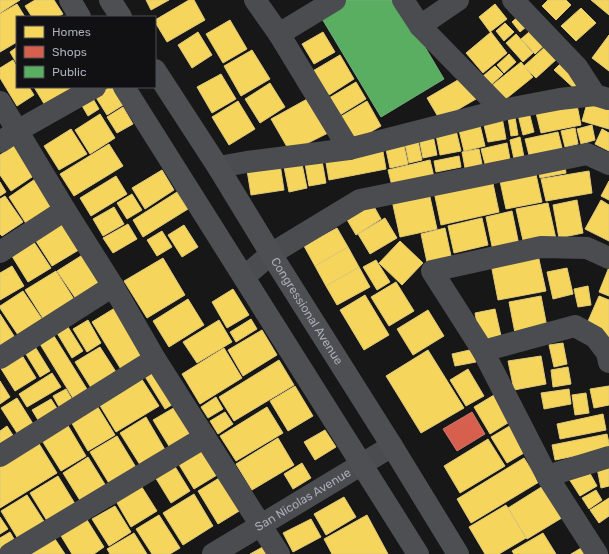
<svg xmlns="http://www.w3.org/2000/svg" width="609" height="554" viewBox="0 0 609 554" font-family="Rubik,sans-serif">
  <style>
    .homes { fill: #f6d55c; stroke: #dfc978 }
    .shops { fill: #d6604d; stroke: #c8776d }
    .public { fill: #5aae61; stroke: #71ae7b }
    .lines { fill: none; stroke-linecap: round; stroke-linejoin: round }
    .minor { stroke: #4b4c50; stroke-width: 22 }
    .major { stroke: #4d4f52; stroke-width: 22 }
    .labels { text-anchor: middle; stroke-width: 4; stroke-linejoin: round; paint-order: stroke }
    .street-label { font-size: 12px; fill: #a8adb8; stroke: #111113 }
  </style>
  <rect width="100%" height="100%" fill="#171717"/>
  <g class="homes">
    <path d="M0 0H20L0 13Z"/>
    <path d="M35 0H54L63 14 57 17H32L25 6Z"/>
    <path d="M146 0H169L151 10Z"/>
    <path d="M189 0H194L205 20 167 42 155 22V20Z"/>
    <path d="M548 0H566L571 5 556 20 542 6Z"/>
    <path d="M591 0H609V15Z"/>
    <path d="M17 4 25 17H17V42L0 52V14Z"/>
    <path d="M495 4 507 19 490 32 479 17Z"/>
    <path d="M581 8 596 23 576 41 561 26Z"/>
    <path d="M523 12 532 22 520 32 512 22Z"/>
    <path d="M230 20 247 49 223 63 206 34Z"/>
    <path d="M505 23 514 32 504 41 496 31Z"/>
    <path d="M536 26 549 41 535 54 521 39Z"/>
    <path d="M198 32 212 55 192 68 178 45Z"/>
    <path d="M323 32 335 52 314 64 302 44Z"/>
    <path d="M491 32 507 53 483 73 466 53Z"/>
    <path d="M516 34 533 53 523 62 506 43Z"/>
    <path d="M609 35V71L592 58Z"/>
    <path d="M546 46 558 58 536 78 524 66Z"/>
    <path d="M17 47V64L10 52Z"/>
    <path d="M252 50 270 79 241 96 224 66Z"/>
    <path d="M509 54 516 62 504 73 497 65Z"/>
    <path d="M340 55 354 79 326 97 311 72Z"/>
    <path d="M13 60 17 67V87H29L34 95 17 106 0 78V68Z"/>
    <path d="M564 60 586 82 577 91 554 70Z"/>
    <path d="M521 62 533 77 502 102 490 87Z"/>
    <path d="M495 66 503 74 491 85 483 76Z"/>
    <path d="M221 74 236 99 212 113 197 87Z"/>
    <path d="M463 77 476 99 440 120 427 98Z"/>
    <path d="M356 82 366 99 340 115 329 98Z"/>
    <path d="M270 83 285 107 260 123 245 99Z"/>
    <path d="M34 87H78L46 107Z"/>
    <path d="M110 87H112L123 105 107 115 95 96Z"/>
    <path d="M589 96 609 101V129L582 121Z"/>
    <path d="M92 97 99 109 88 116 81 104Z"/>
    <path d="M309 98 328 133 290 152 271 119Z"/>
    <path d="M576 100 581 125 541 133 535 109Z"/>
    <path d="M238 101 255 129 229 145 212 117Z"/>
    <path d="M367 101 381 126 355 141 340 117Z"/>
    <path d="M123 107 133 124 117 133 107 117Z"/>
    <path d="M529 112 534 132 523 135 518 115Z"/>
    <path d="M100 114 115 138 90 154 75 130Z"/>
    <path d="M502 117 506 139 488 142 483 121Z"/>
    <path d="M515 117 518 135 511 136 508 118Z"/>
    <path d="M479 121 485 146 464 151 458 126Z"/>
    <path d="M592 125 595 140 581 144 577 129Z"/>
    <path d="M455 126 461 151 440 155 435 130Z"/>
    <path d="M575 128 578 144 565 147 561 131Z"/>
    <path d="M71 129 87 154 59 170 44 146Z"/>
    <path d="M602 129 609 133V151L595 144Z"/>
    <path d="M558 132 562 148 529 155 525 139Z"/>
    <path d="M433 135 437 155 423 158 419 138Z"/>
    <path d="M417 136 422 160 409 163 404 139Z"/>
    <path d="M520 137 524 157 514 159 510 140Z"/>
    <path d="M403 141 408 164 390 168 385 145Z"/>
    <path d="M507 143 510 159 485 164 481 149Z"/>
    <path d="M109 144 123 166 74 196 60 174Z"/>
    <path d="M15 145 35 175 11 191 0 175V155Z"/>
    <path d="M382 146 386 169 329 180 325 157Z"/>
    <path d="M479 149 482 164 465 168 462 152Z"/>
    <path d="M321 155 326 183 309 186 304 158Z"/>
    <path d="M459 156 461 167 436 172 434 161Z"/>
    <path d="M301 159 307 188 289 192 283 162Z"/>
    <path d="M430 160 434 177 392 186 388 170Z"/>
    <path d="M564 160 566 173 540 178 537 164Z"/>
    <path d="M280 164 284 190 251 195 247 170Z"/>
    <path d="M534 165 542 202 506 209 498 172Z"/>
    <path d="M162 170 174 190 145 209 132 188Z"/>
    <path d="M589 171 592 193 546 201 541 179Z"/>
    <path d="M491 174 499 212 441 225 433 187Z"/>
    <path d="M116 176 127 194 91 216 80 198Z"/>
    <path d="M38 177 56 205 27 225 9 197Z"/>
    <path d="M609 181V200L601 196Z"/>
    <path d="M0 182 6 192 0 196Z"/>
    <path d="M428 188 437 229 400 237 391 196Z"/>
    <path d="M177 192 188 209 143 237 133 220Z"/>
    <path d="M132 194 142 210 127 219 117 203Z"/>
    <path d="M5 196 23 222 2 236 0 234V199Z"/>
    <path d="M577 200 583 233 559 238 553 205Z"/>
    <path d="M601 200 609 205V241L585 229Z"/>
    <path d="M372 203 381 219 356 235 346 218Z"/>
    <path d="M548 203 556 239 524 245 516 209Z"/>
    <path d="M114 207 124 224 103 236 93 219Z"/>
    <path d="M512 211 519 245 493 251 486 217Z"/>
    <path d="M385 218 397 238 370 254 358 234Z"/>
    <path d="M482 218 488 245 454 253 448 226Z"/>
    <path d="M64 220 82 248 52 266 34 238Z"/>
    <path d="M128 224 137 239 113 253 103 238Z"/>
    <path d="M184 225 198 247 182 257 168 235Z"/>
    <path d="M337 228 348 247 315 266 304 246Z"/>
    <path d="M445 228 451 256 427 262 421 234Z"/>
    <path d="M162 231 172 247 157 256 147 240Z"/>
    <path d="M32 239 51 268 28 282 10 253Z"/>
    <path d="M400 241 423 263 402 285 379 263Z"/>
    <path d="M348 247 359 267 326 286 315 266Z"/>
    <path d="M84 254 104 285 78 302 57 271Z"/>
    <path d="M538 255 546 291 498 300 491 264Z"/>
    <path d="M163 258 185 295 147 318 124 281Z"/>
    <path d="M376 260 390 282 377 290 363 267Z"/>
    <path d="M12 266 24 286 0 300V273Z"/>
    <path d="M359 267 370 287 337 305 326 286Z"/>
    <path d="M609 267V296L599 292Z"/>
    <path d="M567 268 573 294 553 299 547 272Z"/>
    <path d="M56 271 77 304 46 323 25 290Z"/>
    <path d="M396 282 414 311 389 326 371 297Z"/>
    <path d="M588 286 591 305 578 307 574 289Z"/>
    <path d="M233 289 249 315 227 328 212 302Z"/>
    <path d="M23 291 42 319 18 335 0 308V306Z"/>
    <path d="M365 295 389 335 364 350 340 310Z"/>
    <path d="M541 296 547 327 515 333 509 302Z"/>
    <path d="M599 296 609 300V339L585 328Z"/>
    <path d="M188 299 204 325 169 347 153 321Z"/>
    <path d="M118 306 149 355 122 371 92 322Z"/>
    <path d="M495 309 501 336 480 340 475 313Z"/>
    <path d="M428 310 444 336 413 355 397 329Z"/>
    <path d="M0 314 16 339 0 349Z"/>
    <path d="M251 319 257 329 236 342 230 332Z"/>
    <path d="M88 320 101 343 87 352 73 329Z"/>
    <path d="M219 320 232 342 197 363 183 342Z"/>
    <path d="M68 327 83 351 72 358 57 333Z"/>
    <path d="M262 330 277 355 243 376 228 350Z"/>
    <path d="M54 336 90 394 76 403 40 344Z"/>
    <path d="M563 343 567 364 554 367 549 345Z"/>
    <path d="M34 345 50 371 40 377 24 351Z"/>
    <path d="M100 347 118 375 93 391 75 362Z"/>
    <path d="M224 348 242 378 200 404 182 374Z"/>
    <path d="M474 349 476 362 455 366 452 354Z"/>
    <path d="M428 350 464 408 421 433 386 376Z"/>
    <path d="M20 352 36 378 15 391 0 367Z"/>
    <path d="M541 356 546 384 514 390 508 361Z"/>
    <path d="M279 360 294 385 234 421 219 397Z"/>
    <path d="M159 366 180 400 165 409 144 375Z"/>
    <path d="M568 367 571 384 553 387 551 370Z"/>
    <path d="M468 369 484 396 466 406 450 380Z"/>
    <path d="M52 373 61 387 27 407 19 394Z"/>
    <path d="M141 378 159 406 116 432 99 404Z"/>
    <path d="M0 381 10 397 0 404Z"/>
    <path d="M295 386 313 416 288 431 270 401Z"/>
    <path d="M609 386V405L594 408 590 389Z"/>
    <path d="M66 389 76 406 63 414 53 396Z"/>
    <path d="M569 389 571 404 544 409 541 393Z"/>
    <path d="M586 393 589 413 575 415 572 395Z"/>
    <path d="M494 395 511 421 490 434 474 407Z"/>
    <path d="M216 397 223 409 208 418 201 407Z"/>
    <path d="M17 398 35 427 19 436 1 408Z"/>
    <path d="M51 399 60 413 41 425 32 410Z"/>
    <path d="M182 403 201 434 172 451 153 420Z"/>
    <path d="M96 404 115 435 88 451 70 420Z"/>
    <path d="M267 407 283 433 236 461 220 436Z"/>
    <path d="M225 412 233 424 218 434 210 421Z"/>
    <path d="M603 414 606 430 560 439 557 424Z"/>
    <path d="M146 417 167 453 142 468 120 433Z"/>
    <path d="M67 424 86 456 61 471 41 439Z"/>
    <path d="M513 424 529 450 507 463 491 437Z"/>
    <path d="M7 426 16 440 0 450V431Z"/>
    <path d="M325 430 336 447 315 460 304 442Z"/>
    <path d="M607 434 609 443V449L555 460 552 445Z"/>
    <path d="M117 436 137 469 110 485 90 452Z"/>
    <path d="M278 438 294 465 252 490 236 464Z"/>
    <path d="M488 439 505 466 460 493 444 466Z"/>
    <path d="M203 441 222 472 194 489 175 458Z"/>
    <path d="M38 442 57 473 0 508V465Z"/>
    <path d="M88 457 106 486 81 502 63 473Z"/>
    <path d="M524 458 539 482 471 523 457 499Z"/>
    <path d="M171 460 190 491 171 503 152 472Z"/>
    <path d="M302 463 311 478 293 489 284 474Z"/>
    <path d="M609 465V486L601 488 597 468Z"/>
    <path d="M587 468 597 486 580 496 569 479Z"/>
    <path d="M224 475 244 508 218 524 198 491Z"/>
    <path d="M58 476 77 507 49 524 30 493Z"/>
    <path d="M138 481 157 511 131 527 113 496Z"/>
    <path d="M551 481 570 513 527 539 508 508Z"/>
    <path d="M596 490 602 500 589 509 582 498Z"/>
    <path d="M194 494 213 526 183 545 163 513Z"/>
    <path d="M27 495 47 526 20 542 1 511Z"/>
    <path d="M344 497 356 517 326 535 314 514Z"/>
    <path d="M609 498V516L599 523 590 510Z"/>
    <path d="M506 505 526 538 499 554H485L469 527Z"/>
    <path d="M115 506 131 532 109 546 92 519Z"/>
    <path d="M84 515 104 547 94 554H72L58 531Z"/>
    <path d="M159 515 180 548 170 554H152L136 529Z"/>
    <path d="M367 515 388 554H332L324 539Z"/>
    <path d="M0 517 8 529 0 534Z"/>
    <path d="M311 519 321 537 293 552 283 533Z"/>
    <path d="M10 532 18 546 0 554V538Z"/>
    <path d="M134 533 147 554H110L107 549Z"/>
    <path d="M543 533 556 554H514L512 551Z"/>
    <path d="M53 536 65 554H25Z"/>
    <path d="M270 543 276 554H250Z"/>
    <path d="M588 544 594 554H571Z"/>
  </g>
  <path class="shops" d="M472 412 485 434 457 451 443 429Z"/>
  <path class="public" d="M338 0H397L444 79 381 117 318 12Z"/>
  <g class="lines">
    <g class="minor">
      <path d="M255 0 279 34 349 149"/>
      <path d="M403 0 420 26 502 110"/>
      <path d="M513 0 577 67 595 95 608 99"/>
      <path d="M420 26 458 0"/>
      <path d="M279 34 335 0"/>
      <path d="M0 102 65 210 113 286 155 359 279 554"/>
      <path d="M0 142 17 131 95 87"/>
      <path d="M218 167 247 162 349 149 502 110 560 99 595 95"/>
      <path d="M0 252 65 210"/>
      <path d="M244 277 271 254 360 200 587 154 609 164"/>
      <path d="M483 351 575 326 595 337 607 353 609 362"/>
      <path d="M0 358 113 286"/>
      <path d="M0 456 155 359"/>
      <path d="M547 476 609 457"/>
      <path d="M10 554 205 437"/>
      <path id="s1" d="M213 554 392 446"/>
      <path d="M597 554 547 476 483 351 432 271 541 247 587 248 609 258"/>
    </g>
    <g class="major">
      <path d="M70 0 80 17"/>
      <path d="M110 0 121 17"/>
      <path id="s2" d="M155 70 218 167 271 254 392 446 458 554"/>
      <path d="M124 87 418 554"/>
    </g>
  </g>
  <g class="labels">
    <g class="street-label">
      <text dy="4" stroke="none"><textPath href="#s2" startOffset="285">Congressional Avenue</textPath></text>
      <text dy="4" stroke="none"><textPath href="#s1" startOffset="105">San Nicolas Avenue</textPath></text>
    </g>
  </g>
  <rect x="16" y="16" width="140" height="72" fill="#111113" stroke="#4d4f55"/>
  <rect x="24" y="26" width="20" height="12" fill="#f6d55c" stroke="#4d4f55"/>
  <text x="52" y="36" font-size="12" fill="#a8adb8">Homes</text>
  <rect x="24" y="46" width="20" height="12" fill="#d6604d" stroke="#4d4f55"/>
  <text x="52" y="56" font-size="12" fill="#a8adb8">Shops</text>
  <rect x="24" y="66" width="20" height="12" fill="#5aae61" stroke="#4d4f55"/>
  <text x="52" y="76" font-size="12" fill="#a8adb8">Public</text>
</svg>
